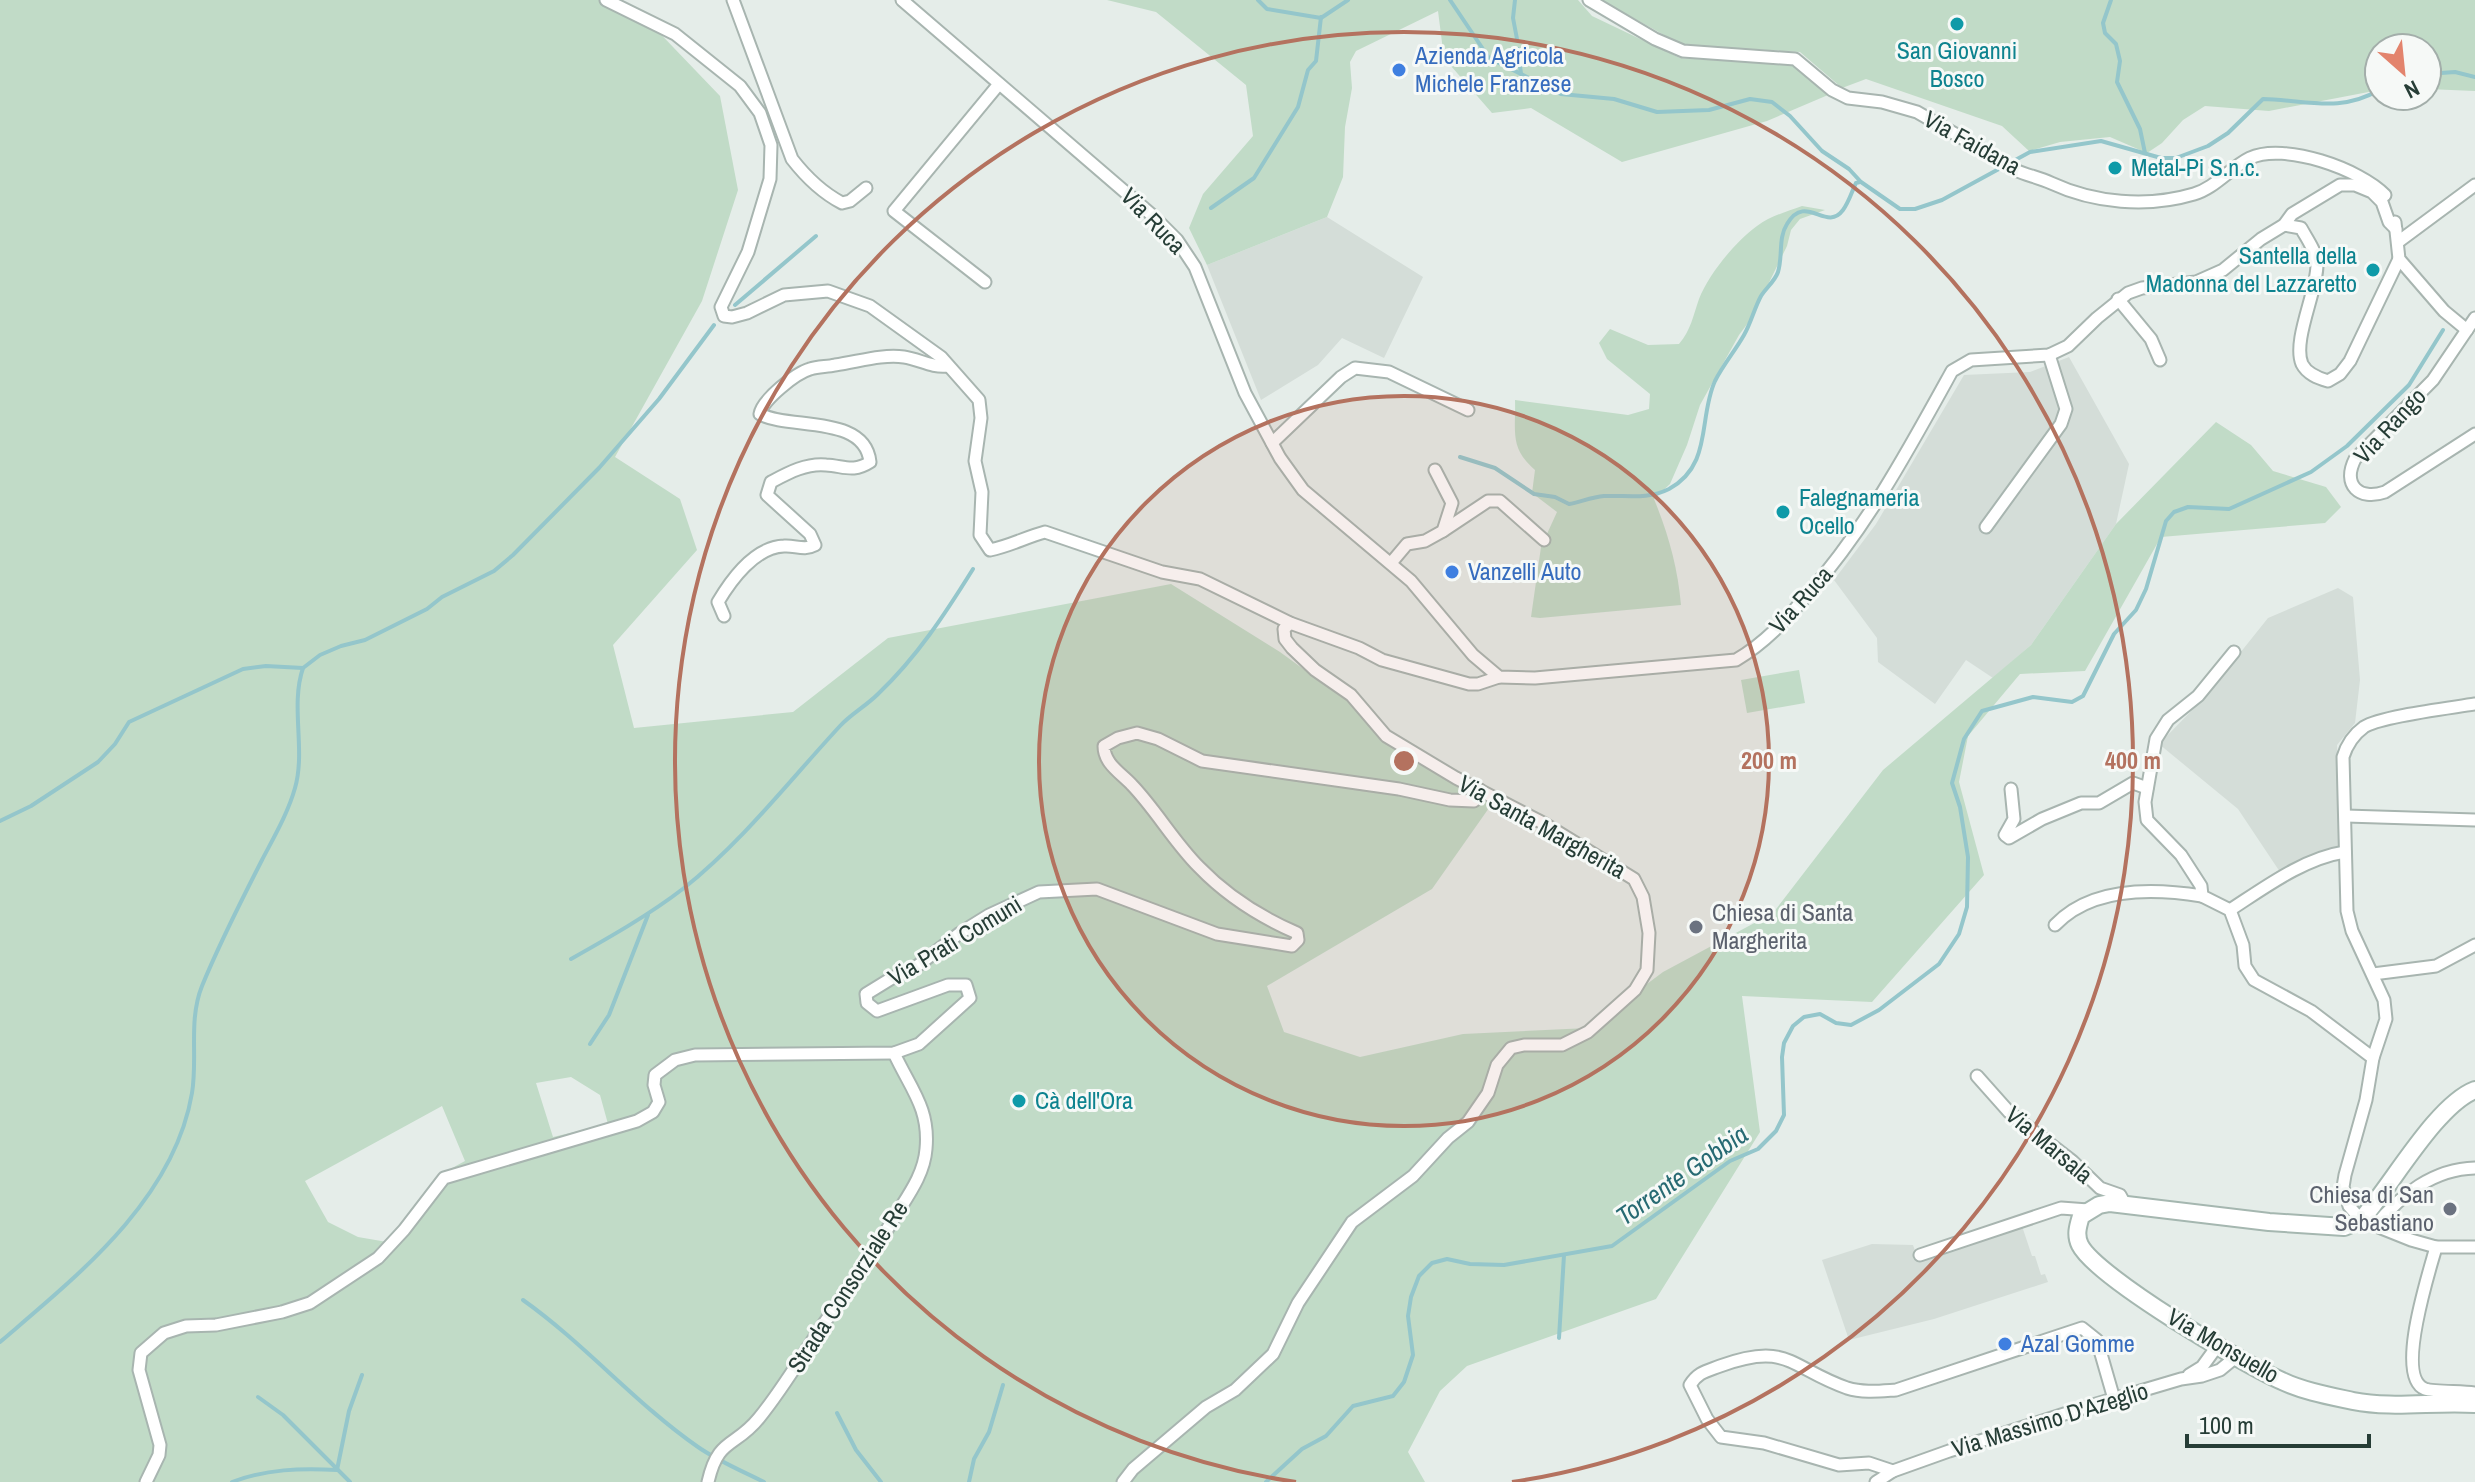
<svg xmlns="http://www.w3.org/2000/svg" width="2475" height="1482" viewBox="0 0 2475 1482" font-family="'Archivo Narrow',sans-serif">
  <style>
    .built { fill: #d4ddd8 }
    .green { fill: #c1dbc7; fill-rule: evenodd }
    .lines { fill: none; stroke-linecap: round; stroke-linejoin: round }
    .stream { stroke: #94c6cb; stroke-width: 4 }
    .minor-casing { stroke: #a8b5b0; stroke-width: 15 }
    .secondary-casing { stroke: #a5b7b0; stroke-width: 20 }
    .minor { stroke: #fff; stroke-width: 11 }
    .secondary { stroke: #fff; stroke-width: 16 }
    .ring { fill: none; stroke: #b4725f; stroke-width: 4 }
    .culture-dot { fill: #0f9aa8; stroke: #f6f9f7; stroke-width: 3 }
    .shop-dot { fill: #3f7fe0; stroke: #f6f9f7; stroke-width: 3 }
    .worship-dot { fill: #6b7280; stroke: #f6f9f7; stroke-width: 3 }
    .labels { text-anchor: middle; stroke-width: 6; stroke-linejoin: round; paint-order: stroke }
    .culture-label { font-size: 24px; fill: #0d838f; stroke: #f6f9f7; text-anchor: start }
    .shop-label { font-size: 24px; fill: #366cbe; stroke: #f6f9f7; text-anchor: start }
    .street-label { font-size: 24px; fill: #263d36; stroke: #f6f9f7 }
    .worship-label { font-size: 24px; fill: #5b616d; stroke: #f6f9f7; text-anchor: start }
    .water-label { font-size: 26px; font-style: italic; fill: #276a73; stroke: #f6f9f7 }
    .centre { fill: #b4725f; stroke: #f6f9f7; stroke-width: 4 }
    .ring-label { font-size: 24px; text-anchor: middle; font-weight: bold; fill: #b4725f; stroke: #f6f9f7; stroke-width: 6; stroke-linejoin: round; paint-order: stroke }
  </style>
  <rect width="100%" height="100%" fill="#e5ede9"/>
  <g class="built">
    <path d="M1327 217 1423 277 1384 358 1342 338 1318 365 1261 400 1207 265Z"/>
    <path d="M2069 357 2129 464 2116 524 2031 645 1993 678 1966 660 1935 704 1878 662 1877 638 1834 580 1876 524 1964 375 2030 372Z"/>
    <path d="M2338 588 2353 597 2360 680 2355 723 2337 745 2340 848 2282 875 2238 809 2159 744 2204 698 2268 618Z"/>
    <path d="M2022 1226 2032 1256H2035L2041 1275 2045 1274 2048 1282 1934 1319 1849 1340 1822 1260 1872 1244 1913 1245 1918 1259Z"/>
  </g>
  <g class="green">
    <path d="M0 0H611L650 23 720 96 738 190 702 301 615 457 680 499 697 550 613 645 634 728 793 712 888 638 1171 584 1280 652 1416 751 1496 798 1432 889 1267 986 1284 1032 1360 1057 1463 1034 1588 1028 1663 972 1773 913 1883 770 2031 645 2116 524 2216 422 2251 445 2273 471 2326 487 2341 507 2325 523 2161 537 2085 671 2020 674 1968 736 1959 782 1984 875 1872 1002 1742 996 1760 1132 1656 1299 1467 1366 1440 1391 1408 1452 1425 1482H0ZM571 1077 600 1095 608 1124 553 1137 536 1083ZM442 1106 465 1161 441 1174 387 1242 358 1237 328 1222 305 1181Z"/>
    <path d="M1107 0H1578L1592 16 1680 58 1794 65 1828 95 1767 121 1622 162 1531 108 1492 113 1444 58 1438 11 1356 51 1350 62 1352 88 1345 127 1343 177 1327 217 1207 265 1189 228 1203 194 1253 136 1246 85 1156 12Z"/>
    <path d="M1601 0H2475V91L2427 89V48H2379V90L2269 111 2205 106 2183 120 2162 143 2147 153 2110 137 2060 142 2029 151 2002 126 1866 79 1842 88 1800 52 1682 45Z"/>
    <path d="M1802 206 1825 210 1800 219 1791 230 1787 246 1751 319 1739 335 1700 405 1687 445 1670 484 1654 499C1668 533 1678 568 1681 605L1540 618 1531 617 1541 547 1557 512 1532 493 1535 470C1509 448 1516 431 1515 400L1628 415 1649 409 1650 394 1607 359 1599 343 1610 329 1648 345 1679 344C1691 330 1693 316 1699 299 1709 274 1734 243 1757 226 1770 216 1786 212 1802 206Z"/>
    <path d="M1799 670 1805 703 1747 713 1741 680Z"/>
  </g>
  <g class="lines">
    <g class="stream">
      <path d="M1258 0 1267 9 1321 18 1348 0"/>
      <path d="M1450 0 1489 58 1561 94 1614 99 1657 112 1709 110 1750 99 1772 102 1790 116 1822 151 1849 169 1861 182 1900 209H1915L1942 200 2030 152 2101 141 2161 158H2176L2208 146 2228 133 2263 99C2307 100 2340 113 2379 90"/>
      <path d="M1515 0 1513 18 1517 39"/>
      <path d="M2111 0 2103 23 2105 33 2116 44 2120 61 2117 82 2140 129 2145 153"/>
      <path d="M1518 49 1521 74"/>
      <path d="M2427 74 2455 72 2475 77"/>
      <path d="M1211 208 1254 178 1298 107 1308 70 1316 61 1321 17"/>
      <path d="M735 305 816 236"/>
      <path d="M1460 457 1495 468 1534 494 1555 497 1569 504C1580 502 1592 497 1604 496 1627 495 1647 500 1669 489 1713 465 1698 418 1715 381 1723 365 1735 351 1744 335 1751 323 1754 309 1761 296 1766 288 1775 281 1778 272 1783 256 1778 238 1787 224 1806 192 1826 233 1843 210 1849 202 1852 191 1856 183L1860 182"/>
      <path d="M0 821 31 806 98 762 115 744 129 722 243 669 266 666 303 668 320 655 341 646 365 640 427 609 442 597 494 571 513 555 599 468 659 399 714 325"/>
      <path d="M571 959C610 937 649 915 684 888 743 841 789 781 840 726 851 714 866 706 878 694 917 657 945 614 973 569"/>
      <path d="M590 1044 609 1015 648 915"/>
      <path d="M523 1300C585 1344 636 1404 698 1447 718 1461 742 1471 764 1482"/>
      <path d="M1559 1338 1564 1255"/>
      <path d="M0 1342C77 1276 174 1200 192 1093 198 1057 188 1021 202 986 220 942 241 901 262 860 274 837 288 813 295 788 306 750 290 706 303 668"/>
      <path d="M258 1397 283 1415 350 1482"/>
      <path d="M837 1413 856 1450 881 1482"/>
      <path d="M232 1482C266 1469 301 1468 337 1470L349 1411 362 1375"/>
      <path d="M969 1482 974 1459 989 1432 1003 1385"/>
      <path d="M1266 1482 1302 1449 1326 1436 1353 1406 1393 1396 1404 1382 1413 1355 1408 1316 1411 1297 1419 1276 1432 1263 1447 1259 1470 1264 1504 1265 1612 1246 1730 1161 1758 1149 1776 1131 1784 1115 1782 1057 1784 1043 1793 1026 1804 1017 1820 1014 1836 1023 1851 1025 1879 1010 1939 964 1959 934 1967 907 1968 857 1960 807 1952 783 1964 739 1982 711 2033 697 2072 702 2083 696 2114 634 2136 610 2146 589 2166 521 2174 512 2188 507 2229 509 2311 472 2347 446 2409 385 2443 330"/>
    </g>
    <g class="minor-casing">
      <g id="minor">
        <path d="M606 0 675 34 740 86 760 113 771 145 770 179 748 252 721 307 724 316 732 317 747 313 784 295 828 291 870 306 941 357 979 400 981 418 975 461 982 492 980 535 990 550C1010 546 1026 537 1045 532L1162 572 1200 579 1290 623 1359 648 1382 660 1469 684H1478L1499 677"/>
        <path d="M733 0 792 159C806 177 821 192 842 203L850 201 866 188"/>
        <path d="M902 0 1153 216 1177 240 1195 267 1245 393 1280 458 1303 490 1411 581 1473 655 1499 677 1535 678 1736 660C1765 643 1786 620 1808 594 1867 527 1909 449 1952 371L1971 360 2049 355 2068 346 2097 318 2128 293 2142 288 2196 282 2223 270 2261 239 2284 225 2292 214 2340 185H2355L2372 192 2382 202 2389 222 2396 229"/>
        <path d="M1589 0 1655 39 1683 51 1795 59 1832 90 1848 98 1882 102 1917 112 2002 161C2015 174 2034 175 2051 183 2094 203 2147 208 2194 194 2215 188 2230 168 2250 158 2284 142 2360 169 2385 195"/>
        <path d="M2395 222 2399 259 2444 311 2467 330"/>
        <path d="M2284 225 2301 228C2307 239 2316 251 2317 263 2318 290 2292 340 2302 364 2307 374 2318 378 2328 381L2340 374 2350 361 2399 259"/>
        <path d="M2398 242 2475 185"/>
        <path d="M985 282 894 211 999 84"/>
        <path d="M2118 299 2151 339 2160 360"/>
        <path d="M2475 318 2433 380 2355 459C2342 485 2359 501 2385 492L2475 434"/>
        <path d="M1272 443 1341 377 1355 368 1389 372 1468 410"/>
        <path d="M1986 527 2061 424 2066 409 2049 355"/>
        <path d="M1443 531 1488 501H1500L1544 540"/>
        <path d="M1391 563 1407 544 1425 541 1443 531 1452 503 1435 470"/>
        <path d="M724 616 718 602C731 580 755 547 784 546 795 545 804 551 815 545L810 534 767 495 771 482C788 473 806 463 826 465 844 466 853 473 870 462 865 414 789 430 760 414 762 400 796 373 810 369 818 366 827 367 835 365 858 362 881 354 904 357 919 359 932 368 947 366"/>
        <path d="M2234 652 2198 696 2168 720 2156 739 2145 802 2147 820 2181 855 2201 886 2202 896 2230 910 2243 945 2245 966 2254 980 2311 1011 2373 1058"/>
        <path d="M2475 704C2451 708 2381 716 2364 727 2353 735 2347 744 2343 757L2347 911 2352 931 2384 1000 2386 1019 2373 1058 2366 1100 2345 1175 2343 1187 2349 1206 2361 1220 2411 1240 2436 1247H2475"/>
        <path d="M2011 789 2014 819 2005 835 2009 838 2042 819 2081 803H2099L2133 783 2147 788"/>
        <path d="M2346 816 2475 820"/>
        <path d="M2230 910C2264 888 2304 858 2345 852"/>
        <path d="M2055 925C2091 887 2153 888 2202 896"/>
        <path d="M2373 974 2436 966 2475 945"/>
        <path d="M1977 1076 2009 1112 2072 1161 2100 1188 2120 1195 2126 1206"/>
        <path d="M2375 1226C2401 1195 2433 1169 2475 1168"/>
        <path d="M2436 1247C2430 1270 2394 1377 2425 1389 2434 1392 2464 1391 2475 1393"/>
        <path d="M1920 1255 2061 1208 2088 1210"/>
        <path d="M2189 1375 2202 1367 2218 1345"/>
        <path d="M1893 1471 1869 1463 1839 1465 1764 1443 1721 1437 1707 1419 1690 1385C1698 1372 1707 1371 1720 1366 1788 1341 1790 1368 1847 1388 1863 1393 1880 1391 1896 1390L2082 1328 2097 1340 2114 1399"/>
        <path d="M146 1482 159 1455 160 1445 139 1370 141 1353 164 1333 186 1326 216 1325 282 1312 310 1303 378 1258 404 1230 444 1178 637 1121 653 1112 659 1102 654 1085 655 1075 675 1060 695 1055 894 1053 919 1044 970 998 966 985H948L877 1011 867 1003 866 994 892 978 912 970 960 933 989 915 1039 892 1097 889 1217 934 1292 946 1298 940 1297 933C1260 917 1227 896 1199 867 1174 842 1156 810 1132 785 1121 773 1104 764 1104 746L1118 738 1137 733 1158 739 1202 761 1399 789 1450 800 1474 801 1479 797 1480 790"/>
        <path d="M708 1482C718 1437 735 1448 759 1418 781 1391 799 1361 818 1332 844 1295 869 1259 893 1220 906 1198 924 1176 926 1149 930 1108 910 1088 894 1053"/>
        <path d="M1123 1482 1133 1469 1206 1407 1235 1390 1273 1354 1298 1303 1352 1222 1413 1176 1448 1138 1468 1122 1488 1093 1497 1065 1511 1048 1524 1045H1562L1588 1032 1635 990 1647 970 1649 933 1643 897 1634 879 1543 823 1456 778 1386 736 1351 695 1315 670 1292 648 1285 639 1284 629 1290 623"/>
        <path d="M1876 1482 1893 1471 1949 1451 2083 1408 2181 1379 2202 1376 2220 1370 2237 1356"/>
      </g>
    </g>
    <g class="secondary-casing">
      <path id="secondary" d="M2475 1090C2436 1105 2392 1185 2361 1220L2344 1227 2269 1222 2110 1203 2099 1205 2081 1216C2078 1226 2075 1235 2080 1245 2096 1277 2245 1365 2282 1381 2303 1391 2330 1396 2353 1401 2393 1409 2435 1401 2475 1404"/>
    </g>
    <use href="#minor" class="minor"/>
    <use href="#secondary" class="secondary"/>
  </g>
  <circle cx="1404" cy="761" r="365" fill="#b4725f" fill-opacity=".12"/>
  <g class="ring">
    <circle cx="1404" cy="761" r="365"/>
    <path d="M1296 1482A729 729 0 1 1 1512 1482"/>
  </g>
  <g class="culture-dot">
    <circle cx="1957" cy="24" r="8"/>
    <circle cx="2115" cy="168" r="8"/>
    <circle cx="2373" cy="270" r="8"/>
    <circle cx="1783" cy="512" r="8"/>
    <circle cx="1019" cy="1101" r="8"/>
  </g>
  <g class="shop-dot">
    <circle cx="1399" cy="70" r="8"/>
    <circle cx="1452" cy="572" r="8"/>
    <circle cx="2005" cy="1344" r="8"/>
  </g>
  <g class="worship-dot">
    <circle cx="1696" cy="927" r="8"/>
    <circle cx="2450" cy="1209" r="8"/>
  </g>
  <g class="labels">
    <g class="culture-label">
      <text x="1957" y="59" text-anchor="middle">San Giovanni<tspan x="1957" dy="28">Bosco</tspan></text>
      <text x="2131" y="176">Metal-Pi S.n.c.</text>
      <text x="2357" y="264" text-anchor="end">Santella della<tspan x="2357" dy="28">Madonna del Lazzaretto</tspan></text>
      <text x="1799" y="506">Falegnameria<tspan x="1799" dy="28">Ocello</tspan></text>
      <text x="1035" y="1109">Cà dell'Ora</text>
    </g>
    <g class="shop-label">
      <text x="1415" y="64">Azienda Agricola<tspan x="1415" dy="28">Michele Franzese</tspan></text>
      <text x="1468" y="580">Vanzelli Auto</text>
      <text x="2021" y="1352">Azal Gomme</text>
    </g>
    <g class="street-label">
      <text transform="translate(1972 143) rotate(29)" y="8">Via Faidana</text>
      <text transform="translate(1153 221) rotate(46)" y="8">Via Ruca</text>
      <text transform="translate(2390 426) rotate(-47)" y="8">Via Rango</text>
      <text transform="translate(1801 600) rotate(-48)" y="8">Via Ruca</text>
      <text transform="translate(1542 827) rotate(29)" y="8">Via Santa Margherita</text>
      <text transform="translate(955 941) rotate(-31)" y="8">Via Prati Comuni</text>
      <text transform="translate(2049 1145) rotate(40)" y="8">Via Marsala</text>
      <text transform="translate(848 1287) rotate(-57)" y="8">Strada Consorziale Re</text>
      <text transform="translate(2223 1346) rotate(30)" y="8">Via Monsuello</text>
      <text transform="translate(2050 1420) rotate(-17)" y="8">Via Massimo D'Azeglio</text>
    </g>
    <g class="worship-label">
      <text x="1712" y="921">Chiesa di Santa<tspan x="1712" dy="28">Margherita</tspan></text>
      <text x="2434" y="1203" text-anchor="end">Chiesa di San<tspan x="2434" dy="28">Sebastiano</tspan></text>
    </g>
    <g class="water-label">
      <text transform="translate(1682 1175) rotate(-35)" y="9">Torrente Gobbia</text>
    </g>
  </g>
  <circle cx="1404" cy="761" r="12" class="centre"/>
  <g class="ring-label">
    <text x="1769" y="769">200 m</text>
    <text x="2133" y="769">400 m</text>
  </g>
  <g transform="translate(2403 72) rotate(153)"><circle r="38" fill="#f6f9f7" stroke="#a3aeaa" stroke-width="2"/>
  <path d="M0-6L14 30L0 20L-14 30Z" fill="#e3846d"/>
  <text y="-12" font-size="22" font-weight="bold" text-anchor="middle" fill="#263d36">N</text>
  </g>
  <path d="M2187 1434v12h182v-12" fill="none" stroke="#263d36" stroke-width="4"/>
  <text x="2199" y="1434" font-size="24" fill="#263d36" stroke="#f6f9f7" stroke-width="6" paint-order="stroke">100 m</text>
</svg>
